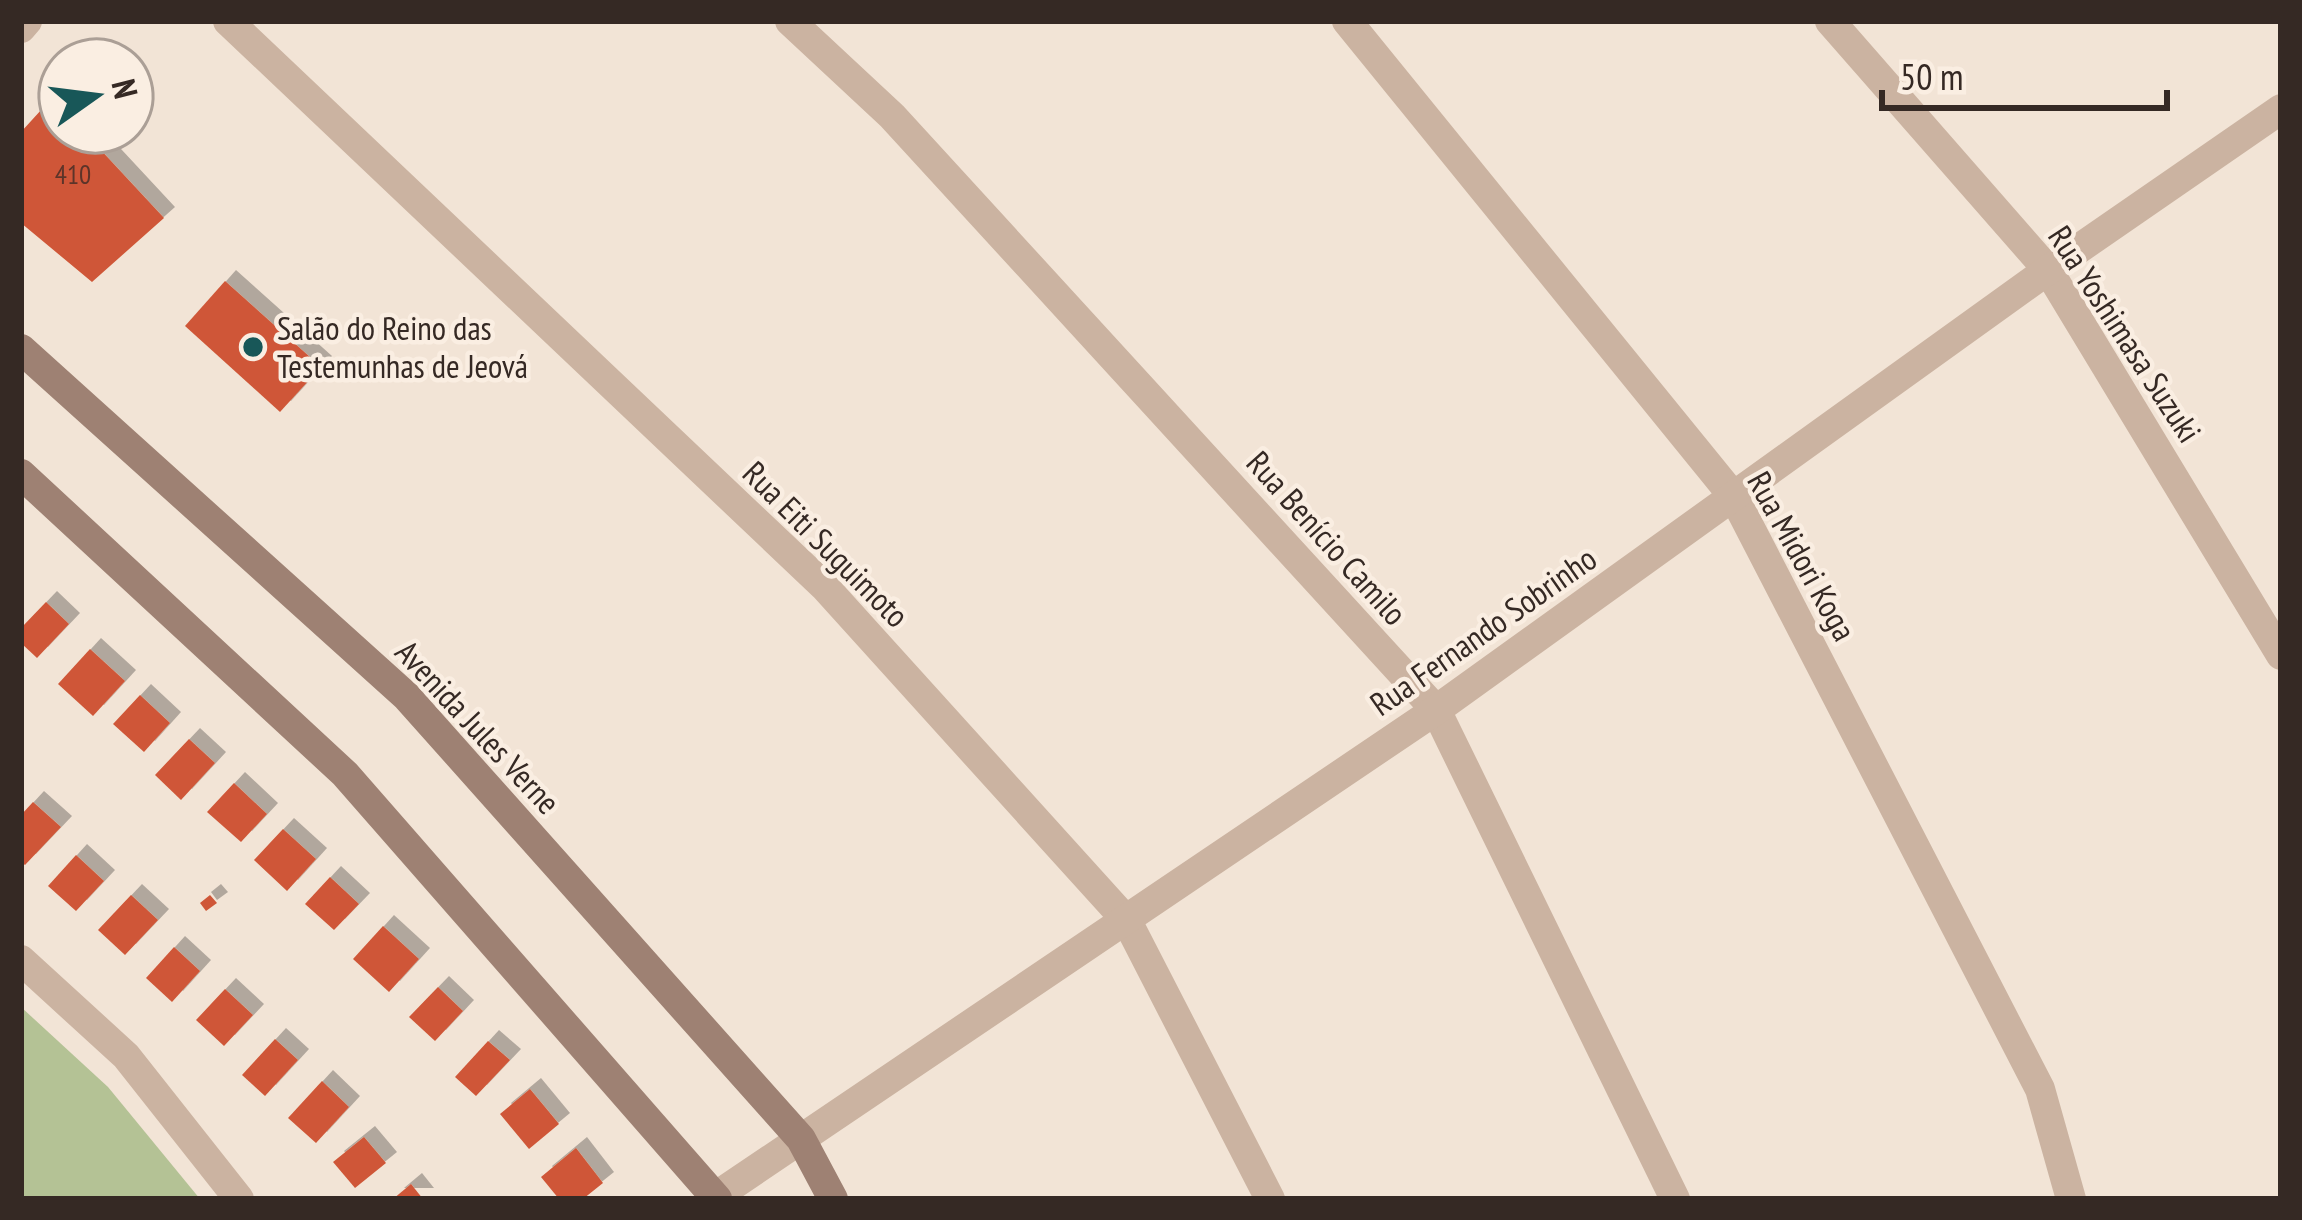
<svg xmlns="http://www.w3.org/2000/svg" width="2302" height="1220" viewBox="0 0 2302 1220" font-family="'PT Sans Narrow',sans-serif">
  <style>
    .green { fill: #b4c295 }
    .building { fill: #cf5737; filter: url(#shadow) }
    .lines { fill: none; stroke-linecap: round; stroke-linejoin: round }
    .minor { stroke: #cbb3a1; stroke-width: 30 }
    .secondary { stroke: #9e8173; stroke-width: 30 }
    .poi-dot { fill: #185758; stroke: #faeee2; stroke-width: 4.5 }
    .labels { text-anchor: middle; stroke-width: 9; stroke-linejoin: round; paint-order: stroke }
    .number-label { font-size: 27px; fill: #5c3429 }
    .poi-label { font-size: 33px; fill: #352924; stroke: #faeee2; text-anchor: start }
    .street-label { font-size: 33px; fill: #352924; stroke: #faeee2 }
  </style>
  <defs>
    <filter id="shadow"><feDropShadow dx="11" dy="-11" stdDeviation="0" flood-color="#0004"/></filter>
  </defs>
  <rect width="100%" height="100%" fill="#f2e4d6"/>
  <path class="green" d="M21 1007 108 1087 200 1199H21Z"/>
  <g class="building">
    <path d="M52 98 60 106V132H84L164 218 92 282 21 223V132Z"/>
    <path d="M225 281 321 367 280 412 185 326Z"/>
    <path d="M46 602 69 624 37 658 21 643V628Z"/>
    <path d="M90 649 125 681 93 716 58 684Z"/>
    <path d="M140 695 170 723 144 752 113 724Z"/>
    <path d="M189 739 215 763 181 800 155 775Z"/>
    <path d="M234 783 267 814 241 842 207 812Z"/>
    <path d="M33 802 61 827 25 865 21 862V815Z"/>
    <path d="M283 829 316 859 287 891 254 860Z"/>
    <path d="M76 855 104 881 76 911 48 886Z"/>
    <path d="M330 877 359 904 334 930 305 904Z"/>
    <path d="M131 895 158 920 125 955 98 930Z"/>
    <path d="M210 895 217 903 206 911 200 903Z"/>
    <path d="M383 926 419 959 389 992 353 959Z"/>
    <path d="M174 947 200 971 172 1002 146 978Z"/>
    <path d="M438 987 463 1011 435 1041 409 1017Z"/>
    <path d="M225 989 253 1015 224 1046 196 1020Z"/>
    <path d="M275 1039 298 1060 265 1096 242 1075Z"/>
    <path d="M488 1041 510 1060 476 1096 455 1077Z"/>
    <path d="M322 1081 349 1107 316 1143 288 1118Z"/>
    <path d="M530 1089 559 1124 529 1149 500 1114Z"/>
    <path d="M364 1137 386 1163 355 1188 333 1162Z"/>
    <path d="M576 1148 603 1183 583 1199H559L541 1177Z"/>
    <path d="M411 1184 423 1199H393Z"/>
  </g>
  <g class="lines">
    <g class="minor">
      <path d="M228 21 824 586 1127 921 1270 1199"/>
      <path d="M790 21 892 116 1436 710 1675 1199"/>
      <path d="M1347 21 1734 497 2040 1089 2071 1199"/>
      <path d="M1830 21 2048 270 2281 655"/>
      <path d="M21 28 27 21"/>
      <path d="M21 960 126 1056 239 1199"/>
      <path d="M712 1199 1436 710 2048 270 2281 109"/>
    </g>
    <g class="secondary">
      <path d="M21 349 406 696 801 1139 833 1199"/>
      <path d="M21 474 345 774 717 1199"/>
    </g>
  </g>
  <circle class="poi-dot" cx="253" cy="347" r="12"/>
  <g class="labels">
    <g class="number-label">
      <text x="73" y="184">410</text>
    </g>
    <g class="poi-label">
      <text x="277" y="340">Salão do Reino das<tspan x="277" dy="38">Testemunhas de Jeová</tspan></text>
    </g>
    <g class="street-label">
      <text transform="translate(2125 334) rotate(57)" y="12">Rua Yoshimasa Suzuki</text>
      <text transform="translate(1327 538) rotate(48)" y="12">Rua Benício Camilo</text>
      <text transform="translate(826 544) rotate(45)" y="12">Rua Eiti Suguimoto</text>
      <text transform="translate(1802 556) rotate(61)" y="12">Rua Midori Koga</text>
      <text transform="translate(1483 631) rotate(-35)" y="12">Rua Fernando Sobrinho</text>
      <text transform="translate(478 727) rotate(47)" y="12">Avenida Jules Verne</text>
    </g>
  </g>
  <rect width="2302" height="1220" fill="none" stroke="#352924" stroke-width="48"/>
  <g transform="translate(96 96) rotate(76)"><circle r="57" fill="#faeee2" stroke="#ab9f96" stroke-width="3"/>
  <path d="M0-9L21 45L0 30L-21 45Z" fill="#185758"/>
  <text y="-18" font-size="33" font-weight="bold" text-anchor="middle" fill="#352924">N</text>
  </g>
  <path d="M1882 90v18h285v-18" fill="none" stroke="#352924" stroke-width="6"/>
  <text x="1900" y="90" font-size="36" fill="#352924" stroke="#faeee2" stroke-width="9" paint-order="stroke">50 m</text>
</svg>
